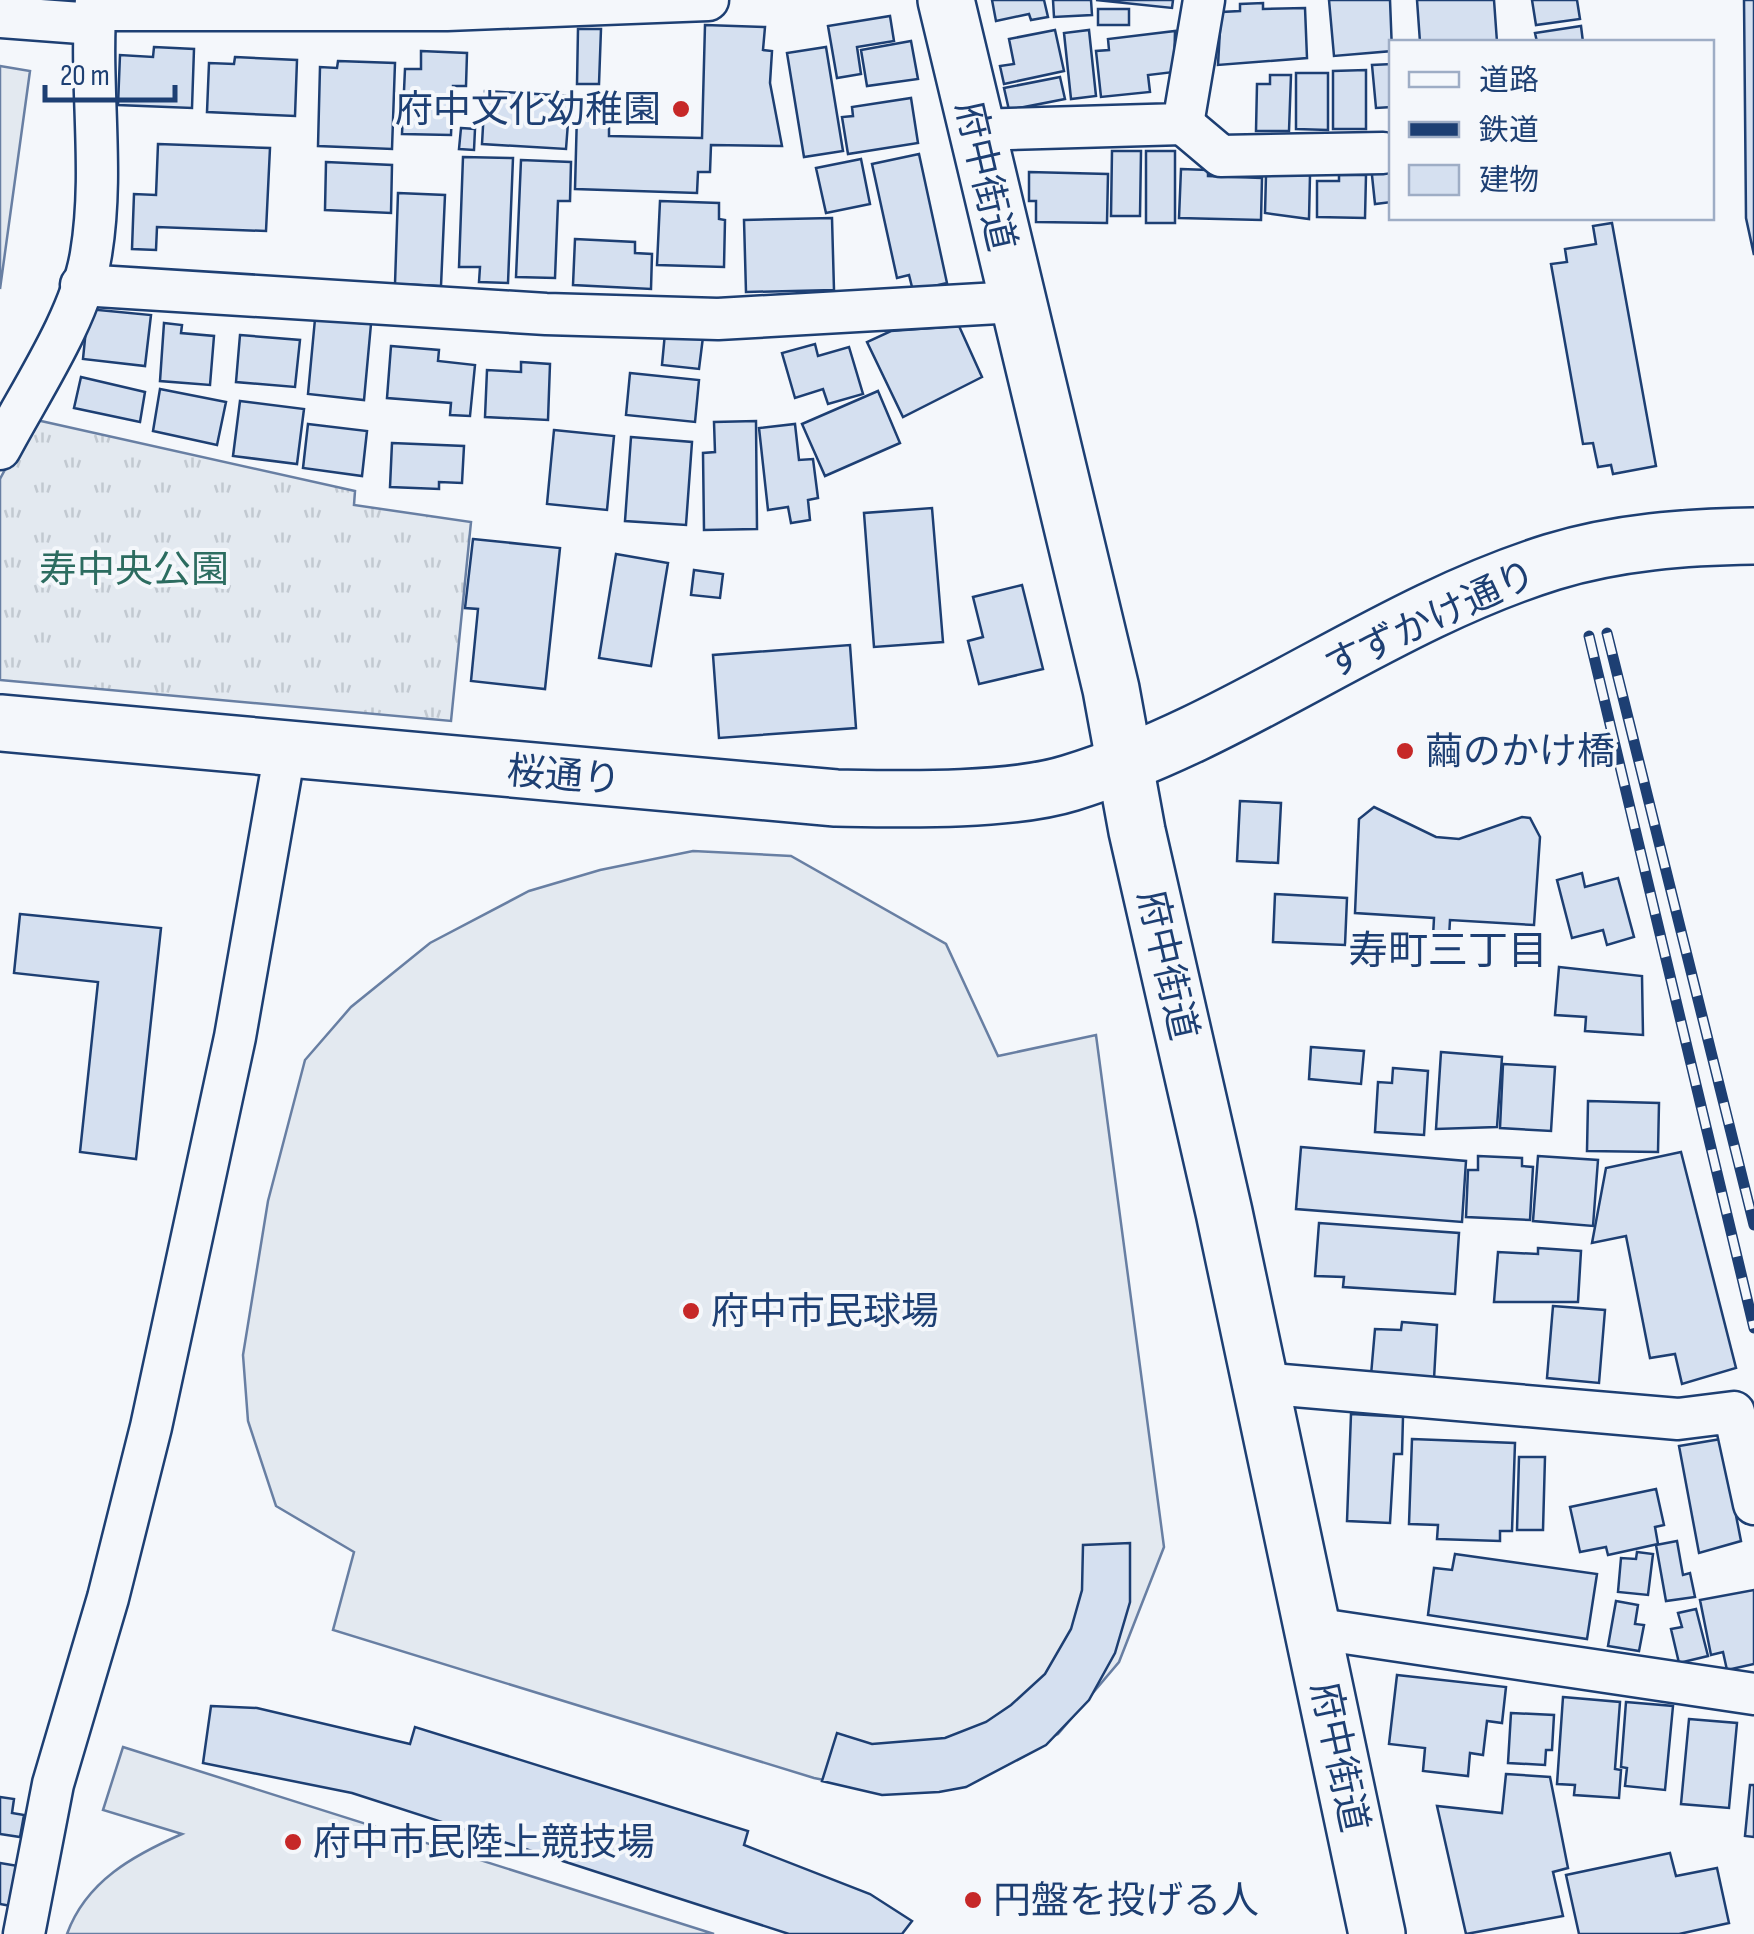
<svg xmlns="http://www.w3.org/2000/svg" width="1754" height="1934" viewBox="0 0 1754 1934" font-family="'Sofia Sans Condensed','Noto Sans JP',sans-serif">
  <style>
    .grass { fill: url(#grass-tufts); stroke: #687fa3; stroke-width: 2.5 }
    .pitch { fill: #e3e9f0; stroke: #687fa3; stroke-width: 2.5 }
    .building { fill: #d5e0f0; stroke: #1d3f73; stroke-width: 2.5 }
    .lines { fill: none; stroke-linecap: round; stroke-linejoin: round }
    .street-casing { stroke: #1d3f73; stroke-width: 45 }
    .secondary-casing { stroke: #1d3f73; stroke-width: 60 }
    .primary-casing { stroke: #1d3f73; stroke-width: 60 }
    .street { stroke: #f4f7fb; stroke-width: 40 }
    .secondary { stroke: #f4f7fb; stroke-width: 55 }
    .primary { stroke: #f4f7fb; stroke-width: 55 }
    .rail-casing { stroke: #1d3f73; stroke-width: 11 }
    .rail { stroke: #f4f7fb; stroke-width: 8; stroke-dasharray: 22; stroke-linecap: butt }
    .poi-dot { fill: #c62828; stroke: #f4f7fb; stroke-width: 4 }
    .labels { text-anchor: middle; stroke-width: 8; stroke-linejoin: round; paint-order: stroke }
    .poi-label { font-size: 38px; fill: #1d3f73; stroke: #f4f7fb; text-anchor: start }
    .street-label { font-size: 38px; fill: #1d3f73; stroke: #f4f7fb }
    .park-label { font-size: 38px; fill: #2c6c60; stroke: #f4f7fb }
    .neighbourhood-label { font-size: 40px; fill: #1d3f73; stroke: #f4f7fb }
  </style>
  <defs>
    <pattern id="grass-tufts" width="24" height="20" patternUnits="userSpaceOnUse" patternTransform="scale(2.5)"><rect width="24" height="20" fill="#e3e9f0"/><path d="M3 7l-1-3M5 7V3M7 7l1-3M15 17l-1-3M17 17v-4M19 17l1-3" fill="none" stroke="#c2c9d1"/></pattern>
  </defs>
  <rect width="100%" height="100%" fill="#f4f7fb"/>
  <path class="grass" d="M32 419 355 491 354 505 471 522 451 721 0 680V479Z"/>
  <g class="pitch">
    <path d="M0 66 30 71 0 289Z"/>
    <path d="M693 851 791 856 946 944 998 1056 1096 1035 1164 1547 1119 1662 1058 1734 966 1779 889 1793 814 1778 333 1630 354 1552 276 1506 248 1421 243 1355 268 1201 305 1060 351 1007 430 943 529 891 600 870Z"/>
    <path d="M123 1747 714 1934H67C86 1881 134 1855 182 1834L103 1810Z"/>
  </g>
  <g class="building">
    <path d="M992 0H1044L1048 17 1031 20 1029 14 996 21Z"/>
    <path d="M1053 0H1091L1092 15 1054 17Z"/>
    <path d="M1096 0H1173L1172 8Z"/>
    <path d="M1329 0H1390L1392 51 1334 56Z"/>
    <path d="M1417 0H1494L1497 42H1420Z"/>
    <path d="M1532 0H1577L1580 19 1536 25Z"/>
    <path d="M1744 0H1754V255L1746 218Z"/>
    <path d="M1263 3V9L1305 8 1307 58 1218 65 1221 12 1240 11V4Z"/>
    <rect x="1098" y="9" width="31" height="16"/>
    <path d="M890 16 894 41 857 47 861 74 837 78 828 26Z"/>
    <path d="M705 25 765 27 763 50 772 51 770 83 782 146 711 145 710 172H698L697 193 575 189 577 113 609 115V136L702 138Z"/>
    <path d="M1581 26 1583 42H1537L1535 33Z"/>
    <path d="M578 29H601L599 84H577Z"/>
    <path d="M1055 30 1064 71 1004 84 1000 66 1014 64 1009 39Z"/>
    <path d="M1089 30 1096 96 1071 99 1064 33Z"/>
    <path d="M1175 31 1174 72 1148 75 1150 92 1101 97 1096 51 1109 50 1108 39Z"/>
    <path d="M911 41 918 79 867 86 861 50Z"/>
    <path d="M154 47 194 49 192 108 118 105 120 55 153 57Z"/>
    <path d="M826 47 843 151 804 157 787 53Z"/>
    <path d="M421 51 467 53 466 86H453L451 135 402 134 405 69H421Z"/>
    <path d="M235 57 297 60 295 116 207 112 209 63 234 64Z"/>
    <path d="M338 61 395 63 392 149 318 146 320 67 337 68Z"/>
    <path d="M1392 64V107L1376 108 1372 65Z"/>
    <path d="M1366 70V129H1333V71Z"/>
    <path d="M1296 73H1328V130L1296 129Z"/>
    <path d="M1270 75H1291L1289 131H1256L1257 84H1270Z"/>
    <path d="M1060 77 1065 99 1009 110 1004 88Z"/>
    <path d="M485 91 570 96 566 149 482 144Z"/>
    <path d="M911 98 918 143 848 154 842 117 853 116 852 107Z"/>
    <path d="M461 128 475 129 474 150 459 149Z"/>
    <path d="M158 144 270 148 266 231 157 227 156 250 132 249 134 194 156 195Z"/>
    <path d="M1112 151H1141L1140 216H1111Z"/>
    <rect x="1146" y="151" width="29" height="72"/>
    <path d="M919 154 947 283 913 291 909 275 897 278 872 164Z"/>
    <path d="M463 157 513 158 508 283 479 282 480 267H459Z"/>
    <path d="M861 159 870 204 826 213 816 168Z"/>
    <path d="M521 160 571 162 570 201H558L555 278 516 277Z"/>
    <path d="M326 162 392 165 391 213 325 210Z"/>
    <path d="M1392 163V202L1375 204 1371 166Z"/>
    <path d="M1181 169 1208 170V176L1262 178 1261 220 1179 218Z"/>
    <path d="M1029 172 1108 174 1107 223 1036 222V201H1029Z"/>
    <path d="M1266 175H1310L1309 219 1265 213Z"/>
    <path d="M1339 175H1366L1365 218 1317 217V181H1339Z"/>
    <path d="M398 193 445 195 441 286 395 284Z"/>
    <path d="M660 201 719 203V219L725 220 724 267 657 265Z"/>
    <path d="M832 218 834 290 746 292 744 220Z"/>
    <path d="M1612 223 1656 466 1613 474 1611 465 1598 467 1593 443 1583 444 1551 264 1567 262 1565 249 1596 244 1593 226Z"/>
    <path d="M575 239 635 242V253L652 254 651 289 573 285Z"/>
    <path d="M88 309 151 315 145 366 83 359Z"/>
    <path d="M315 319 371 324 364 400 308 394Z"/>
    <path d="M164 323 182 325 181 333 214 336 210 385 160 381Z"/>
    <path d="M959 326 982 377 903 417 867 342 891 331Z"/>
    <path d="M665 333 703 337 699 369 662 365Z"/>
    <path d="M240 335 300 340 295 387 236 382Z"/>
    <path d="M815 344 818 356 849 347 863 394 828 404 823 389 795 398 782 353Z"/>
    <path d="M391 346 439 350 438 361 475 365 470 416 450 415 451 403 387 398Z"/>
    <path d="M521 362 550 364 548 420 485 417 487 370 521 372Z"/>
    <path d="M630 373 699 380 695 422 626 415Z"/>
    <path d="M81 377 145 392 140 422 74 408Z"/>
    <path d="M160 389 226 402 217 445 153 431Z"/>
    <path d="M878 391 900 443 825 476 802 424Z"/>
    <path d="M240 401 304 409 297 464 233 456Z"/>
    <path d="M756 421 757 529 704 530 703 453 715 452 714 422Z"/>
    <path d="M308 424 367 431 362 476 303 468Z"/>
    <path d="M795 424 799 460 813 459 818 498 808 500 810 520 791 523 788 507 768 510 759 428Z"/>
    <path d="M554 430 614 436 607 510 547 504Z"/>
    <path d="M631 437 692 442 686 525 625 521Z"/>
    <path d="M392 443 464 446 462 483 439 482V489L390 487Z"/>
    <path d="M932 508 943 642 874 647 864 513Z"/>
    <path d="M473 539 560 548 545 689 471 681 478 609 465 608Z"/>
    <path d="M616 554 668 563 651 666 599 658Z"/>
    <path d="M694 570 723 574 720 598 691 595Z"/>
    <path d="M1022 585 1043 669 979 684 968 641 983 637 973 597Z"/>
    <path d="M850 645 856 728 719 738 713 655Z"/>
    <path d="M1240 801 1281 803 1278 863 1237 861Z"/>
    <path d="M1374 807 1436 837 1459 839 1522 817 1530 818 1540 837 1534 925 1450 920 1449 938 1433 937 1434 918 1355 913 1359 819Z"/>
    <path d="M1582 873 1585 887 1618 878 1634 937 1607 945 1603 930 1572 938 1557 880Z"/>
    <path d="M1275 894 1347 898 1345 945 1273 942Z"/>
    <path d="M20 914 161 928 136 1159 80 1152 98 982 14 973Z"/>
    <path d="M1559 967 1642 976 1643 1035 1585 1031 1586 1017 1555 1015Z"/>
    <path d="M1311 1047 1364 1051 1361 1084 1309 1079Z"/>
    <path d="M1441 1052 1502 1057 1497 1127 1436 1129Z"/>
    <path d="M1503 1064 1555 1067 1551 1131 1500 1128Z"/>
    <path d="M1393 1068 1428 1071 1424 1135 1375 1132 1378 1082 1392 1083Z"/>
    <path d="M1588 1101 1659 1103 1658 1152 1587 1151Z"/>
    <path d="M1301 1147 1466 1161 1462 1222 1296 1209Z"/>
    <path d="M1681 1152 1736 1368 1682 1384 1675 1354 1650 1358 1626 1236 1592 1243 1606 1168Z"/>
    <path d="M1478 1156 1522 1158V1166L1533 1167 1530 1220 1466 1217 1468 1170H1478Z"/>
    <path d="M1538 1156 1598 1160 1593 1226 1533 1221Z"/>
    <path d="M1319 1223 1459 1233 1455 1294 1343 1287 1344 1277 1315 1276Z"/>
    <path d="M1538 1248 1581 1251 1578 1302H1494L1498 1252 1538 1254Z"/>
    <path d="M1553 1306 1605 1310 1599 1383 1547 1378Z"/>
    <path d="M1402 1322 1437 1325 1434 1379 1371 1375 1375 1329 1401 1330Z"/>
    <path d="M1351 1414 1403 1417 1402 1454H1394L1390 1523 1347 1521Z"/>
    <path d="M1412 1439 1515 1443 1512 1531H1500V1541L1437 1539 1438 1525 1409 1524Z"/>
    <path d="M1721 1439 1741 1541 1699 1553 1679 1446Z"/>
    <path d="M1519 1457H1545L1543 1530H1517Z"/>
    <path d="M1656 1489 1664 1525 1655 1527 1658 1544 1608 1555 1606 1547 1580 1552 1570 1507Z"/>
    <path d="M1677 1541 1683 1575 1690 1573 1695 1597 1666 1601 1656 1545Z"/>
    <path d="M1130 1543V1602L1115 1653 1089 1700 1046 1745 966 1787 939 1792 882 1795 822 1781 837 1733 872 1744 945 1738 986 1722 1011 1705 1045 1674 1071 1629 1082 1590 1083 1545Z"/>
    <path d="M1637 1552 1653 1554 1648 1595 1618 1592 1621 1558 1636 1559Z"/>
    <path d="M1455 1554 1597 1574 1587 1639 1428 1615 1434 1568 1452 1570Z"/>
    <path d="M1754 1590V1664L1727 1670 1723 1652 1711 1655 1700 1600Z"/>
    <path d="M1616 1601 1638 1605 1635 1624 1644 1625 1639 1651 1608 1646Z"/>
    <path d="M1696 1609 1708 1656 1679 1663 1671 1629 1682 1627 1678 1613Z"/>
    <path d="M1397 1675 1506 1687 1502 1723 1487 1721 1483 1755 1470 1753 1468 1776 1423 1771 1425 1748 1389 1744Z"/>
    <path d="M1563 1697 1620 1702 1615 1769 1621 1770 1619 1798 1574 1795 1575 1785 1557 1784Z"/>
    <path d="M1626 1702 1673 1706 1665 1790 1625 1786 1627 1768 1621 1767Z"/>
    <path d="M211 1706 257 1708 410 1744 415 1727 748 1831 744 1845 870 1894 912 1921 902 1934H789L352 1793 203 1763Z"/>
    <path d="M1511 1713 1554 1715 1552 1750H1546L1545 1765 1508 1763Z"/>
    <path d="M1689 1719 1737 1723 1729 1808 1681 1804Z"/>
    <path d="M1506 1774 1550 1777 1568 1868 1553 1872 1563 1916 1466 1934 1437 1806 1502 1813Z"/>
    <path d="M1750 1785H1754V1837L1745 1836Z"/>
    <path d="M0 1797 14 1799 12 1813 24 1815 20 1837 0 1834Z"/>
    <path d="M1670 1853 1676 1876 1717 1868 1729 1923 1679 1934H1579L1566 1875Z"/>
    <path d="M0 1863 18 1866 11 1906 0 1904Z"/>
  </g>
  <g class="lines">
    <g class="street-casing">
      <g id="street">
        <path d="M95 10H447L708 0"/>
        <path d="M0 17 94 24"/>
        <path d="M1183 124 1221 156 1383 153"/>
        <path d="M974 130 1183 124 1204 0"/>
        <path d="M81 285 546 314 718 319 1016 302"/>
        <path d="M0 449C30 392 81 317 91 254 105 170 89 84 96 0"/>
        <path d="M1260 1383 1678 1419 1734 1412 1754 1504"/>
        <path d="M1312 1628 1754 1694"/>
        <path d="M24 1934 53 1784 108 1598 151 1427 235 1037 285 751"/>
      </g>
    </g>
    <g class="secondary-casing">
      <path id="secondary" d="M0 723 836 798C900 799 1009 802 1070 783 1240 731 1382 615 1552 562 1617 542 1686 537 1754 536"/>
    </g>
    <g class="primary-casing">
      <path id="primary" d="M946 0 1111 689 1137 831 1224 1212 1377 1934"/>
    </g>
    <use href="#street" class="street"/>
    <use href="#secondary" class="secondary"/>
    <use href="#primary" class="primary"/>
    <g class="rail-casing">
      <g id="rail">
        <path d="M1607 633 1754 1225"/>
        <path d="M1589 636 1754 1328"/>
      </g>
    </g>
    <use href="#rail" class="rail"/>
  </g>
  <g class="poi-dot">
    <circle cx="681" cy="109" r="10"/>
    <circle cx="1405" cy="751" r="10"/>
    <circle cx="691" cy="1311" r="10"/>
    <circle cx="293" cy="1842" r="10"/>
    <circle cx="973" cy="1900" r="10"/>
  </g>
  <g class="labels">
    <g class="poi-label">
      <text x="661" y="122" text-anchor="end">府中文化幼稚園</text>
      <text x="1425" y="764">繭のかけ橋</text>
      <text x="711" y="1324">府中市民球場</text>
      <text x="313" y="1855">府中市民陸上競技場</text>
      <text x="993" y="1913">円盤を投げる人</text>
    </g>
    <g class="street-label">
      <text transform="translate(986 176) rotate(77)" y="13">府中街道</text>
      <text transform="translate(1430 619) rotate(-25)" y="13">すずかけ通り</text>
      <text transform="translate(564 775) rotate(5)" y="13">桜通り</text>
      <text transform="translate(1168 965) rotate(77)" y="13">府中街道</text>
      <text transform="translate(1340 1757) rotate(78)" y="13">府中街道</text>
    </g>
    <g class="park-label">
      <text x="134" y="582">寿中央公園</text>
    </g>
    <g class="neighbourhood-label">
      <text x="1448" y="964">寿町三丁目</text>
    </g>
  </g>
  <rect x="1389" y="40" width="325" height="180" fill="#f4f7fb" stroke="#9eadc5" stroke-width="2.5"/>
  <rect x="1409" y="72" width="50" height="15" fill="#f4f7fb" stroke="#9eadc5" stroke-width="2.5"/>
  <text x="1479" y="90" font-size="30" fill="#1d3f73">道路</text>
  <rect x="1409" y="122" width="50" height="15" fill="#1d3f73" stroke="#9eadc5" stroke-width="2.5"/>
  <text x="1479" y="140" font-size="30" fill="#1d3f73">鉄道</text>
  <rect x="1409" y="165" width="50" height="30" fill="#d5e0f0" stroke="#9eadc5" stroke-width="2.5"/>
  <text x="1479" y="190" font-size="30" fill="#1d3f73">建物</text>
  <path d="M45 85v15h130v-15" fill="none" stroke="#1d3f73" stroke-width="5"/>
  <text x="60" y="85" font-size="30" fill="#1d3f73" stroke="#f4f7fb" stroke-width="8" paint-order="stroke">20 m</text>
</svg>
